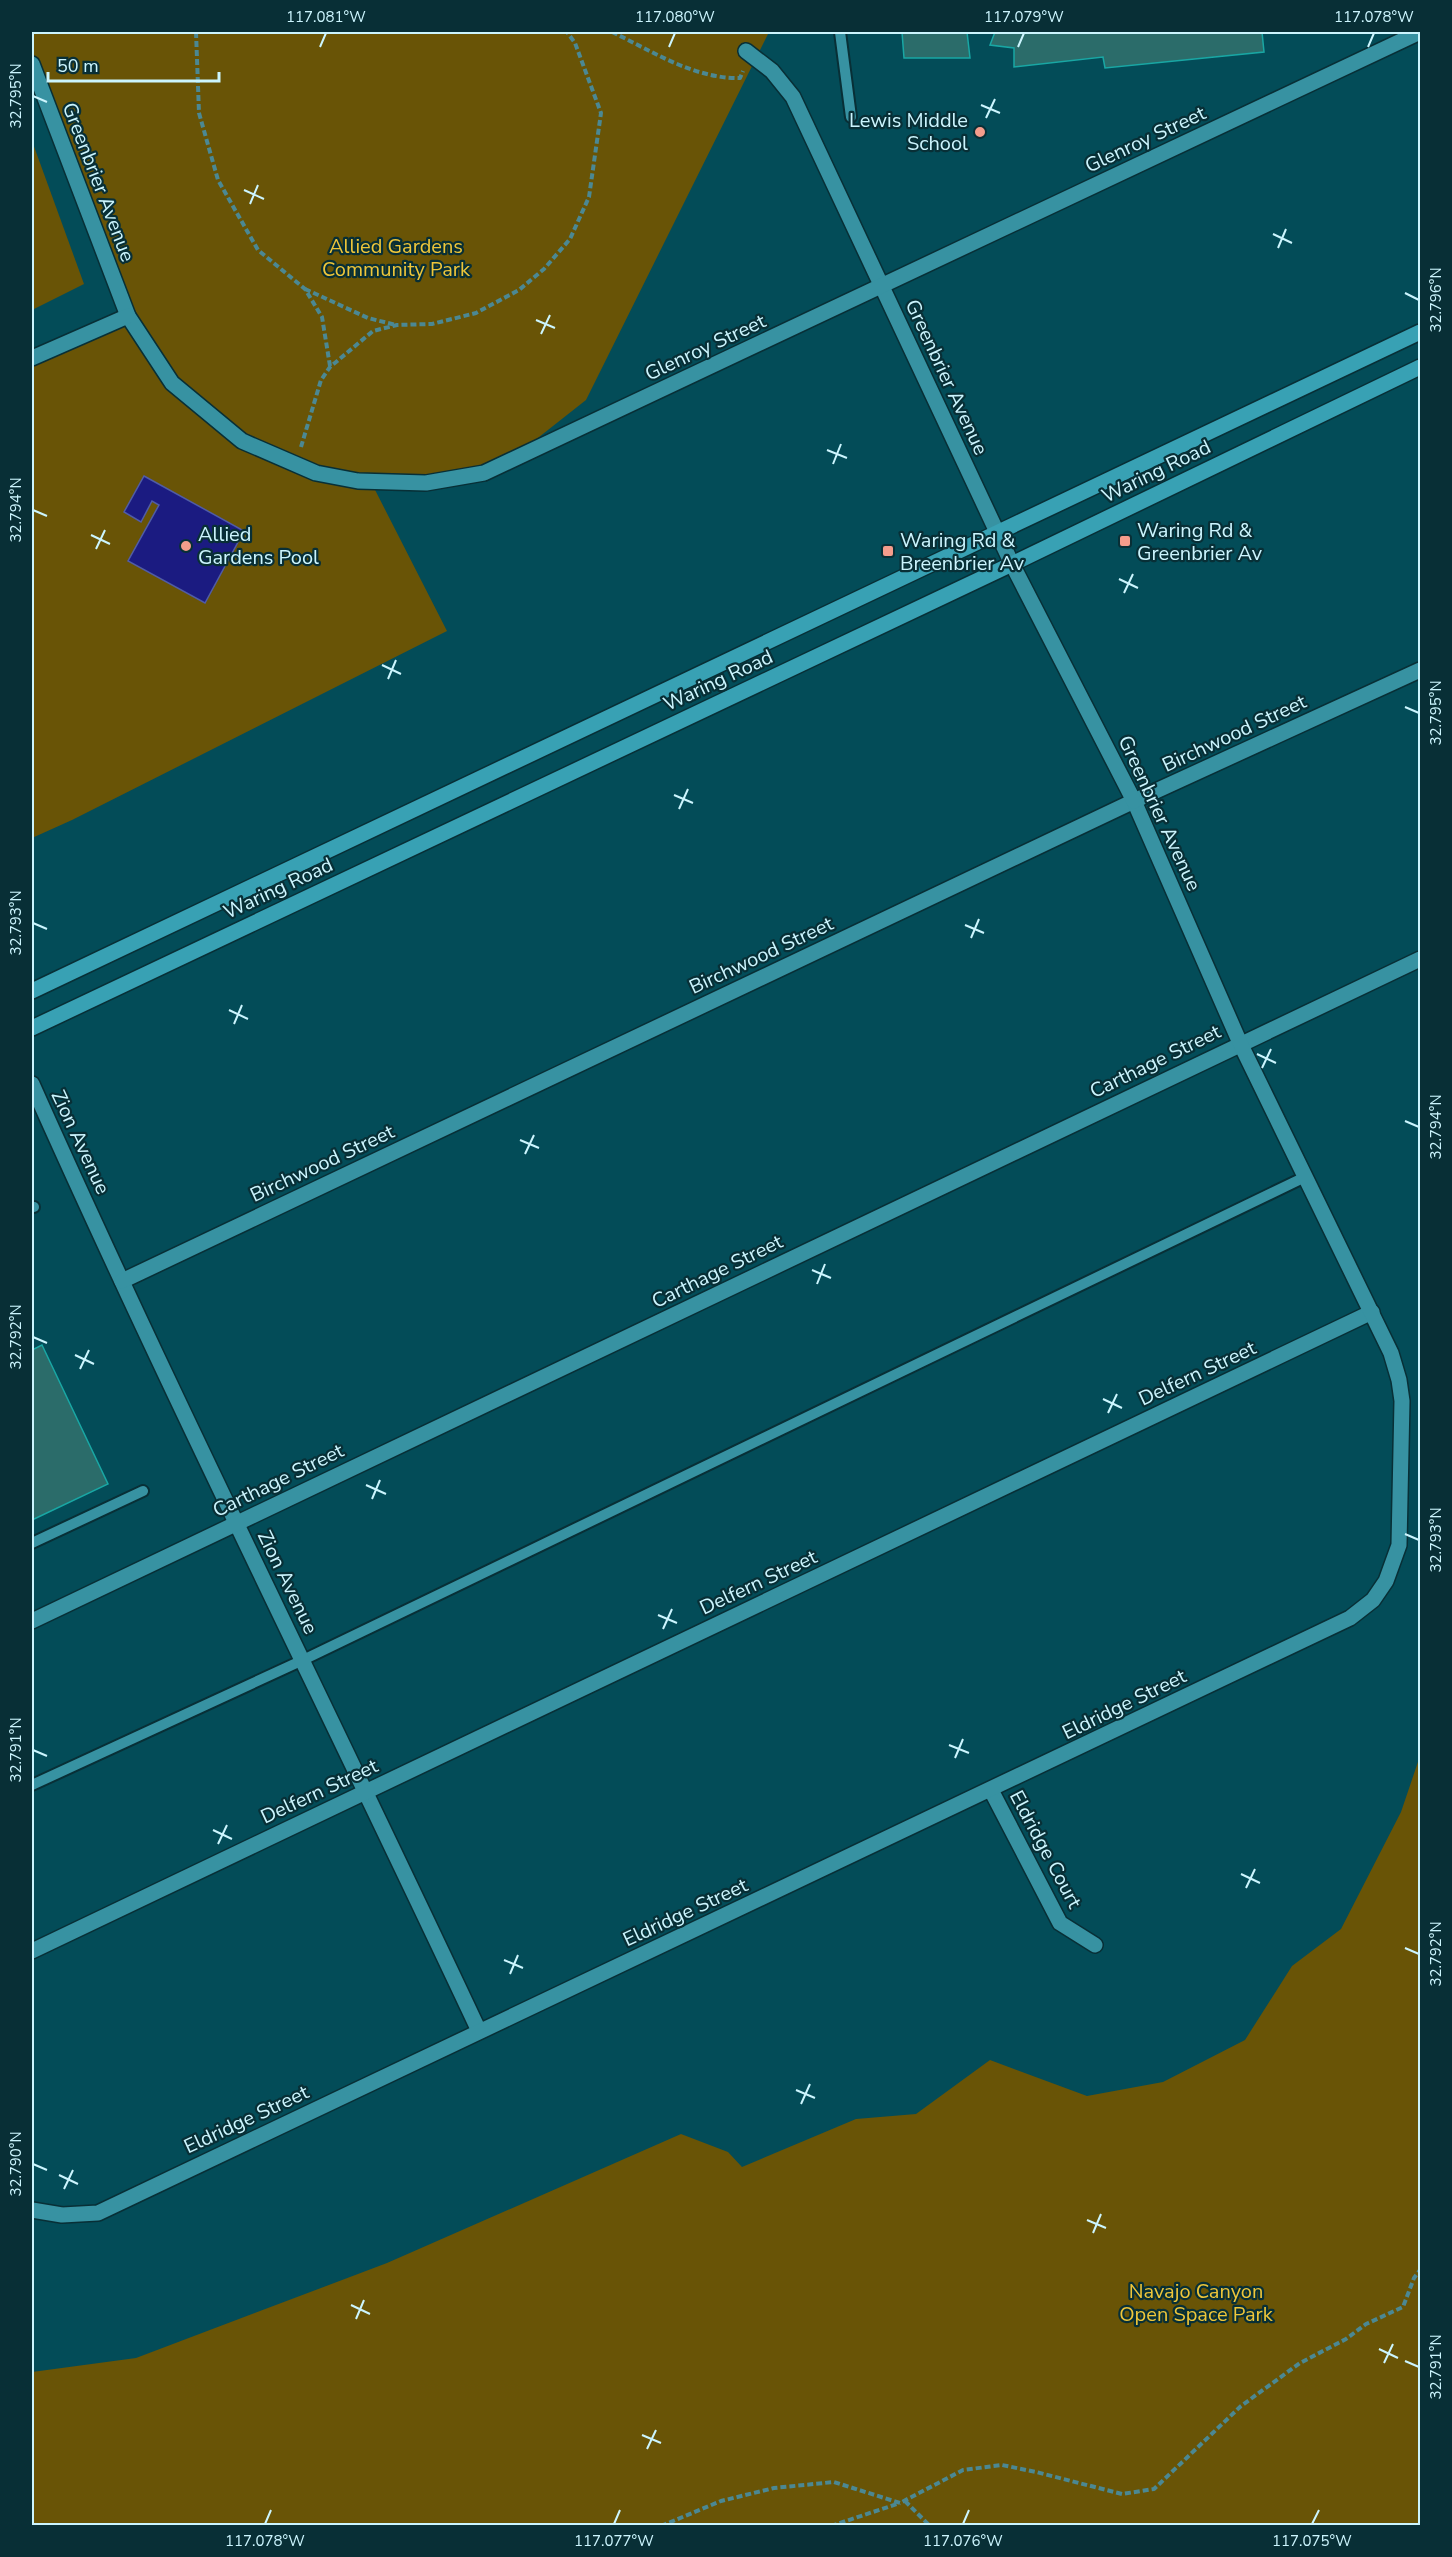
<svg xmlns="http://www.w3.org/2000/svg" width="1452" height="2557" viewBox="0 0 1452 2557" font-family="'Nunito Sans',sans-serif">
  <style>
    .green { fill: #695406 }
    .water { fill: #1b1b81; stroke: #505ca6; stroke-width: 1.5 }
    .building { fill: #2b6c6a; stroke: #19a7a4; stroke-width: 1.5 }
    .lines { fill: none; stroke-linecap: round; stroke-linejoin: round }
    .service-casing { stroke: #082f36; stroke-width: 14 }
    .minor-casing { stroke: #082f36; stroke-width: 18 }
    .tertiary-casing { stroke: #082f36; stroke-width: 18 }
    .secondary-casing { stroke: #082f36; stroke-width: 18 }
    .path { stroke: #4b8893; stroke-width: 4; stroke-dasharray: 6 3; stroke-linecap: butt }
    .service { stroke: #3792a2; stroke-width: 10 }
    .minor { stroke: #3792a2; stroke-width: 15 }
    .tertiary { stroke: #3792a2; stroke-width: 15 }
    .secondary { stroke: #38a1b4; stroke-width: 15 }
    .ticks { fill: none; stroke: #ccf5fe; stroke-width: 2 }
    .poi-dot { fill: #f49d8c; stroke: #082f36; stroke-width: 2 }
    .labels { text-anchor: middle; stroke-width: 4.5; stroke-linejoin: round; paint-order: stroke }
    .poi-label { font-size: 20px; fill: #ccf5fe; stroke: #082f36; text-anchor: start }
    .street-label { font-size: 20px; fill: #ccf5fe; stroke: #082f36 }
    .park-label { font-size: 20px; fill: #eec63a; stroke: #082f36 }
    .neatline { fill: none; stroke: #ccf5fe; stroke-width: 2 }
    .ticks-label { font-size: 15px; text-anchor: middle; fill: #ccf5fe }
  </style>
  <rect width="100%" height="100%" fill="#034c58"/>
  <g class="green">
    <path d="M32 32H769L586 400 506 463 466 476 371 482 447 631 72 820 32 838V358L128 315 32 64Z"/>
    <path d="M32 141 84 284 32 310Z"/>
    <path d="M1420 1756V2525H32V2372L136 2358 387 2263 681 2134 728 2152 742 2167 856 2119 916 2114 990 2060 1087 2096 1163 2082 1245 2040 1292 1966 1341 1929 1401 1812Z"/>
  </g>
  <path class="water" d="M144 476 244 531 205 603 128 561 159 505 152 501 141 522 124 512Z"/>
  <g class="building">
    <path d="M902 32H967L970 58H904Z"/>
    <path d="M995 32H1262L1264 52 1105 68 1103 57 1014 67V48L990 45Z"/>
    <path d="M42 1345 108 1484 32 1520V1350Z"/>
  </g>
  <g class="lines">
    <g class="service-casing">
      <g id="service">
        <path d="M840 32 851 117"/>
        <path d="M32 1207H34"/>
        <path d="M32 1543 143 1491"/>
        <path d="M32 1785 303 1660 1305 1177"/>
      </g>
    </g>
    <g class="minor-casing">
      <g id="minor">
        <path d="M32 1084C174 1403 331 1715 479 2031"/>
        <path d="M122 1281 1134 801 1420 670"/>
        <path d="M32 1621 1420 959"/>
        <path d="M992 1792 1060 1923 1095 1945"/>
        <path d="M32 1951 1372 1312"/>
        <path d="M32 2210 62 2215 98 2213C514 2013 934 1820 1350 1618L1373 1600 1386 1581 1399 1545 1402 1401 1399 1380 1391 1353 1240 1043 1134 801"/>
      </g>
    </g>
    <g class="tertiary-casing">
      <g id="tertiary">
        <path d="M746 51 772 71 793 97 1012 564 1134 801"/>
        <path d="M32 64 128 316 172 383 242 441 316 473 358 481 426 483 484 473 1420 32"/>
        <path d="M32 358 128 316"/>
      </g>
    </g>
    <g class="secondary-casing">
      <g id="secondary">
        <path d="M32 991 1420 332"/>
        <path d="M32 1028 1012 564 1420 367"/>
      </g>
    </g>
    <g class="path">
      <path d="M196 32 199 113 218 180 258 250 305 289 322 317 330 366"/>
      <path d="M612 32C652 51 694 79 740 78L743 71"/>
      <path d="M305 289 368 318 396 325"/>
      <path d="M301 447 321 380 330 367 373 331 397 325 432 324 476 313 519 290 544 269 570 239 589 197 601 113 575 43 567 32"/>
      <path d="M905 2501 930 2526"/>
      <path d="M661 2526 721 2501 774 2488 834 2482 900 2503 963 2470 1002 2465 1036 2472 1122 2494 1154 2489 1241 2406 1300 2363 1346 2339 1366 2324 1403 2307 1414 2278 1420 2270"/>
      <path d="M831 2526 900 2503"/>
    </g>
    <use href="#service" class="service"/>
    <use href="#minor" class="minor"/>
    <use href="#tertiary" class="tertiary"/>
    <use href="#secondary" class="secondary"/>
  </g>
  <path class="ticks" d="M320 47 326 33M669 47 675 33M1018 47 1024 33M1368 47 1374 33M33 96 47 102M981 105 1000 113M986 118 995 99M244 190 264 199M250 204 258 185M1273 234 1292 243M1278 248 1286 229M1405 293 1419 300M536 320 555 328M541 334 550 315M827 450 847 458M833 464 841 444M33 510 47 516M91 535 110 544M96 549 105 530M1119 579 1138 588M1124 593 1133 574M382 665 401 674M388 679 396 660M1405 707 1419 713M674 795 693 803M679 809 688 789M33 923 47 929M965 925 984 933M971 938 979 919M229 1010 248 1019M234 1024 242 1005M1257 1054 1276 1063M1262 1068 1271 1049M1405 1121 1419 1127M520 1140 539 1148M525 1154 534 1135M812 1270 831 1278M817 1284 825 1264M33 1337 47 1343M75 1355 94 1364M80 1369 89 1350M1103 1399 1122 1408M1108 1413 1117 1394M366 1485 386 1494M372 1499 380 1480M1405 1534 1419 1540M658 1615 677 1623M663 1629 672 1609M949 1745 969 1753M33 1750 47 1756M955 1758 963 1739M213 1830 232 1839M218 1844 227 1825M1241 1874 1260 1883M1246 1888 1255 1869M1405 1948 1419 1954M504 1960 523 1968M510 1974 518 1955M796 2090 815 2098M801 2104 810 2084M33 2164 47 2170M59 2175 78 2184M64 2189 73 2170M1087 2220 1106 2228M1093 2233 1101 2214M351 2305 370 2314M356 2319 364 2300M1379 2349 1398 2358M1405 2361 1419 2367M1384 2363 1393 2344M642 2435 661 2443M647 2449 656 2430M265 2524 271 2510M614 2524 620 2510M963 2524 969 2510M1312 2524 1319 2510"/>
  <g class="poi-dot">
    <circle cx="980" cy="132" r="6"/>
    <rect x="1119" y="535" width="12" height="12" rx="3"/>
    <circle cx="186" cy="546" r="6"/>
    <rect x="882" y="545" width="12" height="12" rx="3"/>
  </g>
  <g class="labels">
    <g class="poi-label">
      <text x="968" y="127" text-anchor="end">Lewis Middle<tspan x="968" dy="23">School</tspan></text>
      <text x="1137" y="537">Waring Rd &amp;<tspan x="1137" dy="23">Greenbrier Av</tspan></text>
      <text x="198" y="541">Allied<tspan x="198" dy="23">Gardens Pool</tspan></text>
      <text x="900" y="547">Waring Rd &amp;<tspan x="900" dy="23">Breenbrier Av</tspan></text>
    </g>
    <g class="street-label">
      <text transform="translate(1145 139) rotate(-25)" y="7">Glenroy Street</text>
      <text transform="translate(99 182) rotate(69)" y="7">Greenbrier Avenue</text>
      <text transform="translate(705 347) rotate(-25)" y="7">Glenroy Street</text>
      <text transform="translate(947 377) rotate(65)" y="7">Greenbrier Avenue</text>
      <text transform="translate(1156 471) rotate(-26)" y="7">Waring Road</text>
      <text transform="translate(718 680) rotate(-25)" y="7">Waring Road</text>
      <text transform="translate(1234 733) rotate(-25)" y="7">Birchwood Street</text>
      <text transform="translate(1160 813) rotate(65)" y="7">Greenbrier Avenue</text>
      <text transform="translate(278 888) rotate(-25)" y="7">Waring Road</text>
      <text transform="translate(761 955) rotate(-25)" y="7">Birchwood Street</text>
      <text transform="translate(1155 1061) rotate(-26)" y="7">Carthage Street</text>
      <text transform="translate(81 1142) rotate(65)" y="7">Zion Avenue</text>
      <text transform="translate(322 1163) rotate(-25)" y="7">Birchwood Street</text>
      <text transform="translate(717 1271) rotate(-26)" y="7">Carthage Street</text>
      <text transform="translate(1197 1373) rotate(-25)" y="7">Delfern Street</text>
      <text transform="translate(278 1480) rotate(-26)" y="7">Carthage Street</text>
      <text transform="translate(288 1582) rotate(64)" y="7">Zion Avenue</text>
      <text transform="translate(758 1582) rotate(-25)" y="7">Delfern Street</text>
      <text transform="translate(1124 1704) rotate(-26)" y="7">Eldridge Street</text>
      <text transform="translate(319 1791) rotate(-25)" y="7">Delfern Street</text>
      <text transform="translate(1046 1849) rotate(62)" y="7">Eldridge Court</text>
      <text transform="translate(685 1912) rotate(-25)" y="7">Eldridge Street</text>
      <text transform="translate(246 2119) rotate(-25)" y="7">Eldridge Street</text>
    </g>
    <g class="park-label">
      <text x="396" y="253">Allied Gardens<tspan x="396" dy="23">Community Park</tspan></text>
      <text x="1196" y="2298">Navajo Canyon<tspan x="1196" dy="23">Open Space Park</tspan></text>
    </g>
  </g>
  <rect width="1452" height="2557" fill="none" stroke="#082f36" stroke-width="66"/>
  <path d="M48 72v9h171v-9" fill="none" stroke="#ccf5fe" stroke-width="3"/>
  <text x="57" y="72" font-size="18" fill="#ccf5fe" stroke="#082f36" stroke-width="4.5" paint-order="stroke">50 m</text>
  <rect x="33" y="33" width="1386" height="2491" class="neatline"/>
  <g class="ticks-label">
    <text x="326" y="22">117.081°W</text>
    <text x="675" y="22">117.080°W</text>
    <text x="1024" y="22">117.079°W</text>
    <text x="1374" y="22">117.078°W</text>
    <text transform="translate(16 96) rotate(-90)" y="5">32.795°N</text>
    <text transform="translate(1436 300) rotate(-90)" y="5">32.796°N</text>
    <text transform="translate(16 510) rotate(-90)" y="5">32.794°N</text>
    <text transform="translate(1436 713) rotate(-90)" y="5">32.795°N</text>
    <text transform="translate(16 923) rotate(-90)" y="5">32.793°N</text>
    <text transform="translate(1436 1127) rotate(-90)" y="5">32.794°N</text>
    <text transform="translate(16 1337) rotate(-90)" y="5">32.792°N</text>
    <text transform="translate(1436 1540) rotate(-90)" y="5">32.793°N</text>
    <text transform="translate(16 1750) rotate(-90)" y="5">32.791°N</text>
    <text transform="translate(1436 1954) rotate(-90)" y="5">32.792°N</text>
    <text transform="translate(16 2164) rotate(-90)" y="5">32.790°N</text>
    <text transform="translate(1436 2367) rotate(-90)" y="5">32.791°N</text>
    <text x="265" y="2546">117.078°W</text>
    <text x="614" y="2546">117.077°W</text>
    <text x="963" y="2546">117.076°W</text>
    <text x="1312" y="2546">117.075°W</text>
  </g>
</svg>
